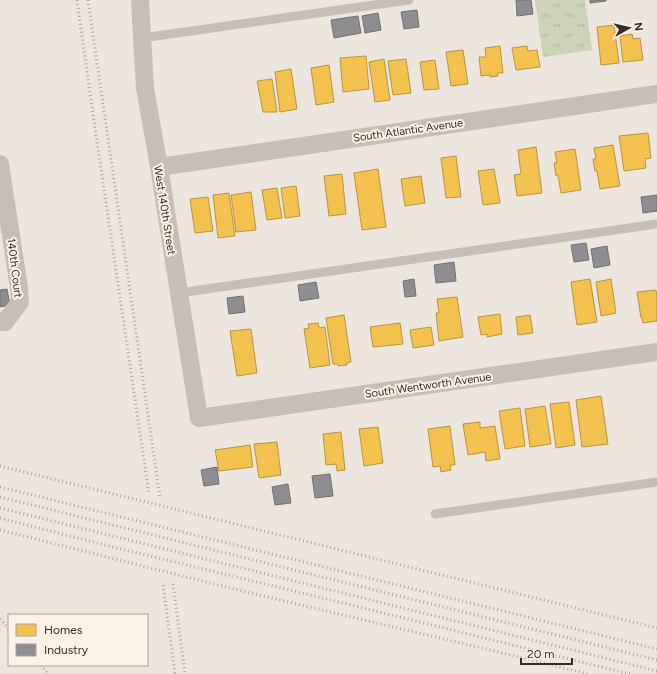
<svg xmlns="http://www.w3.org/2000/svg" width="657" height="674" viewBox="0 0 657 674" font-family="Figtree,sans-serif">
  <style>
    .grass { fill: url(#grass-tufts) }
    .homes { fill: #f2c14e; stroke: #ba9442 }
    .industry { fill: #8d8d92; stroke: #737072 }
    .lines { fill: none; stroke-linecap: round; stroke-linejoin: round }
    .service { stroke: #c6beb7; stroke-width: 9 }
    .minor { stroke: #c6beb7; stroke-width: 18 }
    .rail { stroke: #ada7a2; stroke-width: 3; stroke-dasharray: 1 3; stroke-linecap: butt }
    .labels { text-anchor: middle; stroke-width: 4; stroke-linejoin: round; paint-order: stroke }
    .street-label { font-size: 11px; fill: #362b26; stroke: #fbf1e4 }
  </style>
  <defs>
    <pattern id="grass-tufts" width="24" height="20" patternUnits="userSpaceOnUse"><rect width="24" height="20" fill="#cdd3b7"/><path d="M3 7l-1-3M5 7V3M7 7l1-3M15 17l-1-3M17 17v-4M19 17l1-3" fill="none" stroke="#b1b59d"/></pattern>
  </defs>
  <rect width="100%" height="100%" fill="#ede6de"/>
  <path class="grass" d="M535 0H585L592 50 543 57Z"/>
  <g class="homes">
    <path d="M614 25 619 63 601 65 597 27Z"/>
    <path d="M632 34 633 39 640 38 643 60 623 62 620 36Z"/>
    <path d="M500 46 503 73H497L498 76 490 77V75L481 76 479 57H486L485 48Z"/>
    <path d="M527 46 528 51 537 50 540 67 516 70 512 48Z"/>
    <path d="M463 50 468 84 451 86 446 52Z"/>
    <path d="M366 56 369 89 343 92 340 58Z"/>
    <path d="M384 59 390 100 375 102 369 62Z"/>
    <path d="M406 59 411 93 393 95 388 61Z"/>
    <path d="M435 60 439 89 424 90 420 62Z"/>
    <path d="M329 65 334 102 316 105 311 68Z"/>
    <path d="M291 69 297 109 280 112 275 72Z"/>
    <path d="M272 79 277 112H263L257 81Z"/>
    <path d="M648 133 651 158 645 159 646 168 624 171 619 136Z"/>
    <path d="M613 145 620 186 600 189 597 171H595L593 159H596L594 148Z"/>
    <path d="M536 147 542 193 517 196 514 175 521 174 518 150Z"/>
    <path d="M575 149 581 190 561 193 558 175 556 176 554 163H557L555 152Z"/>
    <path d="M456 156 461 197 446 198 441 158Z"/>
    <path d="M378 169 386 227 362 230 354 173Z"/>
    <path d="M494 169 500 203 483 205 478 171Z"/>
    <path d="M342 174 346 214 329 216 324 176Z"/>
    <path d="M421 176 425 203 405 206 401 179Z"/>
    <path d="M296 186 300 216 285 218 281 188Z"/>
    <path d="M277 188 282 218 267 220 262 190Z"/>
    <path d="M251 192 256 230 236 232 231 195Z"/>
    <path d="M229 193 235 236 218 238 213 195Z"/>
    <path d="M208 197 213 231 195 233 190 199Z"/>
    <path d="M590 279 597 322 577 325 571 282Z"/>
    <path d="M611 279 616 313 601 316 596 282Z"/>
    <path d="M656 290 657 297V321L643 323 642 318H641L637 292Z"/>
    <path d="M457 297 463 337 439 341 436 313H439L437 299Z"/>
    <path d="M500 314 502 334 487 337V334L481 335 478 317Z"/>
    <path d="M344 315 351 362 347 363V365L338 366V364H333L326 318Z"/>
    <path d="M530 315 533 333 518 335 516 317Z"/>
    <path d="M318 323 319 328 325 327 330 365 310 368 304 329 309 328 308 324Z"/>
    <path d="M400 323 403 344 373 347 370 327Z"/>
    <path d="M431 327 434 345 413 348 410 330Z"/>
    <path d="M251 329 257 373 237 376 230 331Z"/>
    <path d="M601 396 608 444 582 447 576 400Z"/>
    <path d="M569 402 575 445 556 448 550 404Z"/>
    <path d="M545 406 551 444 530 447 525 409Z"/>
    <path d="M520 408 525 446 505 449 499 411Z"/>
    <path d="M480 422V428L495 426 500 459 486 461 485 452 468 455 463 424Z"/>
    <path d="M450 426 455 465H450L451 470 441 472 440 466 433 467 428 429Z"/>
    <path d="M378 427 383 463 364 466 359 429Z"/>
    <path d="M341 432 345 470 337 471 336 464 326 465 323 434Z"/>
    <path d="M277 442 281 475 259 478 254 444Z"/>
    <path d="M250 445 253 467 219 471 215 450Z"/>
  </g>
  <g class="industry">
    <path d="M516 0H531L533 14 517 16Z"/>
    <path d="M590 0H606V1L590 3Z"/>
    <path d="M417 10 419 27 404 29 401 12Z"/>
    <path d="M378 13 381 30 365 33 362 16Z"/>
    <path d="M358 16 361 33 334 38 331 20Z"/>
    <path d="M657 195V211L643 213 641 197Z"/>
    <path d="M586 243 589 260 574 262 571 245Z"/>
    <path d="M607 246 610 265 594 268 591 249Z"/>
    <path d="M454 262 456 281 436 283 434 265Z"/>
    <path d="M414 279 416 296 405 297 403 281Z"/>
    <path d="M316 282 319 298 300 301 298 285Z"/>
    <path d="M7 289 10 305 0 307V290Z"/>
    <path d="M243 296 245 312 229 314 227 298Z"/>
    <path d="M217 467 219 484 204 486 201 470Z"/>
    <path d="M330 474 333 496 315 498 312 476Z"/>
    <path d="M288 484 291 503 275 505 272 487Z"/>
  </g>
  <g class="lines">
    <g class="service">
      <path d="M142 38 409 0"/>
      <path d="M179 293 657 224"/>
      <path d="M435 514 657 482"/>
    </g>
    <g class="minor">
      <path d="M140 0 145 88 159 167 199 418 657 352"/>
      <path d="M0 164 19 288 20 302 5 322H0"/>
      <path d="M159 167 657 94"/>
    </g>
    <g class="rail">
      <path d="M77 0 96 135 149 494"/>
      <path d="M88 0 160 498"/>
      <path d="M0 466 657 628"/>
      <path d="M0 487 657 649"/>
      <path d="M0 497 657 660"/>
      <path d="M0 508 657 671"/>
      <path d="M0 518 105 545 343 603 630 674"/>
      <path d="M0 530 230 588 490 650 588 674"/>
      <path d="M173 584 185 674"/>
      <path d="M163 585 175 674"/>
      <path d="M0 619 9 629"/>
      <path d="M41 665 48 674"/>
    </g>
  </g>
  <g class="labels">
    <g class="street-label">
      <text transform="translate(408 130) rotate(-8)" y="4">South Atlantic Avenue</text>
      <text transform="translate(165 210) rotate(81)" y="4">West 140th Street</text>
      <text transform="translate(15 268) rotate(83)" y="4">140th Court</text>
      <text transform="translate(428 385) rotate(-8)" y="4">South Wentworth Avenue</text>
    </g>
  </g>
  <rect x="8" y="614" width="140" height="52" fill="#fbf1e4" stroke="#aca298"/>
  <rect x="16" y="624" width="20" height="12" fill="#f2c14e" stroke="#aca298"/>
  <text x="44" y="634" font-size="12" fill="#362b26">Homes</text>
  <rect x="16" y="644" width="20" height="12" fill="#8d8d92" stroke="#aca298"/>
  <text x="44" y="654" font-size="12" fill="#362b26">Industry</text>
  <g transform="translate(629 28) rotate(82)" stroke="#fbf1e4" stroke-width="3" paint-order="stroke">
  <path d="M0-3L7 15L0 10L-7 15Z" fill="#362b26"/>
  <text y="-6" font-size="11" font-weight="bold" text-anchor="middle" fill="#362b26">N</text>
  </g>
  <path d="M521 658v6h51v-6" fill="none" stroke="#362b26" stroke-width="2"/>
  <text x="527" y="658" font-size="12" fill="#362b26" stroke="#fbf1e4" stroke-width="3" paint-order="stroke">20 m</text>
</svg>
